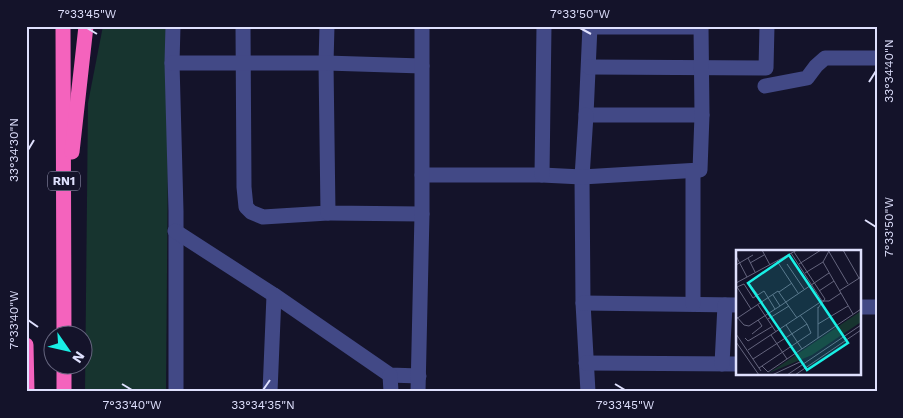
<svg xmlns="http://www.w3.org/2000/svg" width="903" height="418" viewBox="0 0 903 418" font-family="'Work Sans',sans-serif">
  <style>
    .green { fill: #17342f }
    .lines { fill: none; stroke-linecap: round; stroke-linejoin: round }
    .minor { stroke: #424986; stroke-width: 15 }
    .highway { stroke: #f463bd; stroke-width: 15 }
    .ticks { fill: none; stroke: #dfe0fd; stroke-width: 2 }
    .labels { text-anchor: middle; stroke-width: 4.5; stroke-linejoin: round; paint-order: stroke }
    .shield { fill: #14132a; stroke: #a2a2be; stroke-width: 1 }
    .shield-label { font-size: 12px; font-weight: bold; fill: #dfe0fd }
    .inset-road { fill: none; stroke: #65657e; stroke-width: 1 }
    .view { fill: #19efe5; fill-opacity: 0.15; stroke: #19efe5; stroke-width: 2.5 }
    .inset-edge { fill: none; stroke: #dfe0fd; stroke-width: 2.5 }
    .neatline { fill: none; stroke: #dfe0fd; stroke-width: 2 }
    .ticks-label { font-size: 12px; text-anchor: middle; fill: #dfe0fd }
  </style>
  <rect width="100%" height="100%" fill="#14132a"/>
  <path class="green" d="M103 26H169L166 392H85L88 103Z"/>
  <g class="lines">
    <g class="minor">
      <path d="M173 26 172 63 176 211V392"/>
      <path d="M243 26 244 187 246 207 251 212 263 217 328 213"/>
      <path d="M327 26 326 63 328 213 422 214"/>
      <path d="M590 26 586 115H702"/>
      <path d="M590 27H701"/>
      <path d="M172 63H326L422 66"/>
      <path d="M589 67 766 68 767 26"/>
      <path d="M765 86 807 78 816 66 825 58H877"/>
      <path d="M586 115 582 177 583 303 588 392"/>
      <path d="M422 175H542L582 177 700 170 702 115 701 26"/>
      <path d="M542 175 544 26"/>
      <path d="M175 231 274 295 390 375 419 376"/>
      <path d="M583 303 737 305"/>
      <path d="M693 304V171"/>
      <path d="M859 307H877"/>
      <path d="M586 363 737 364"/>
      <path d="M722 364 725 305"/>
      <path d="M390 375 391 392"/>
      <path d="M270 392 274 295"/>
      <path d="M418 392 422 214V26"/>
    </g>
    <g class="highway">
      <path d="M63 26 64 336"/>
      <path d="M72 152 86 26"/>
      <path d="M26 345 27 392"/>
      <path d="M64 366V392"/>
    </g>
  </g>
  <path class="ticks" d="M87 28 97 34M580 28 591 34M869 82 876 71M28 150 34 140M865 220 876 227M28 320 38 327M122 384 132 390M615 384 625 390M263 390 270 380"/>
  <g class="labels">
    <rect class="shield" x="48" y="171.5" width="32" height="19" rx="4"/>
    <g class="shield-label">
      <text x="64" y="185">RN1</text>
    </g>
  </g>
  <g transform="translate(736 250)">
    <rect width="125" height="125" fill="#14132a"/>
    <path d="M125 61V72L76 105 33 123Z" fill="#17342f"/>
    <path class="inset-road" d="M26 0 34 15M92 0 112 34M107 0 123 28M58 2 89 49 82 58M55 3 86 51M0 6 11 27M12 8 19 22M41 11 62 43M87 12 117 64M14 13 28 5M51 14 68 39M63 14 85 0M0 15 17 5M69 23 87 12 93 1M12 32 22 45M0 33 61 0M1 37 8 34 17 48 28 41 39 59M1 37 15 59M83 41 98 31M103 41 125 27M43 42 56 33M22 55 40 82M44 56 93 23M82 57V88M0 66 8 75 13 76 44 56 37 45M0 69 42 41 61 68M32 69 53 56M82 74 112 56M50 75 66 99M0 84 25 121M16 84 26 76 22 70M35 85 51 109 125 59M9 88 12 91 37 76M0 92 23 125M12 100 86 51H93L105 43M17 109 71 74 64 65M26 116 32 122 51 109M23 118 75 83 71 74M36 125 66 111M51 125 125 75M59 125 125 80"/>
    <path class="view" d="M53 5 112 93 71 120 12 33Z"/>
    <rect width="125" height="125" class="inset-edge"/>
  </g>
  <rect width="903" height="418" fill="none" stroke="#14132a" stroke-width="55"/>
  <g transform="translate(68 350) rotate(124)"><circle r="24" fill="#14132a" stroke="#65657e"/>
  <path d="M0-4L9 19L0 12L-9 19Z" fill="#19efe5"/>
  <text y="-8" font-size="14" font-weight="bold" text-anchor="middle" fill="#dfe0fd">N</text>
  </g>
  <rect x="28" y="28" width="848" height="362" class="neatline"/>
  <g class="ticks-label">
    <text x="87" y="18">7°33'45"W</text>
    <text x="580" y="18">7°33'50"W</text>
    <text transform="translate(889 71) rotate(-90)" y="4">33°34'40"N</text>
    <text transform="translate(14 150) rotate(-90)" y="4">33°34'30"N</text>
    <text transform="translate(889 227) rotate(-90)" y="4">7°33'50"W</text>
    <text transform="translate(14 320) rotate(-90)" y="4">7°33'40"W</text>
    <text x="132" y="409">7°33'40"W</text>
    <text x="263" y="409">33°34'35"N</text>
    <text x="625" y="409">7°33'45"W</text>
  </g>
</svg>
